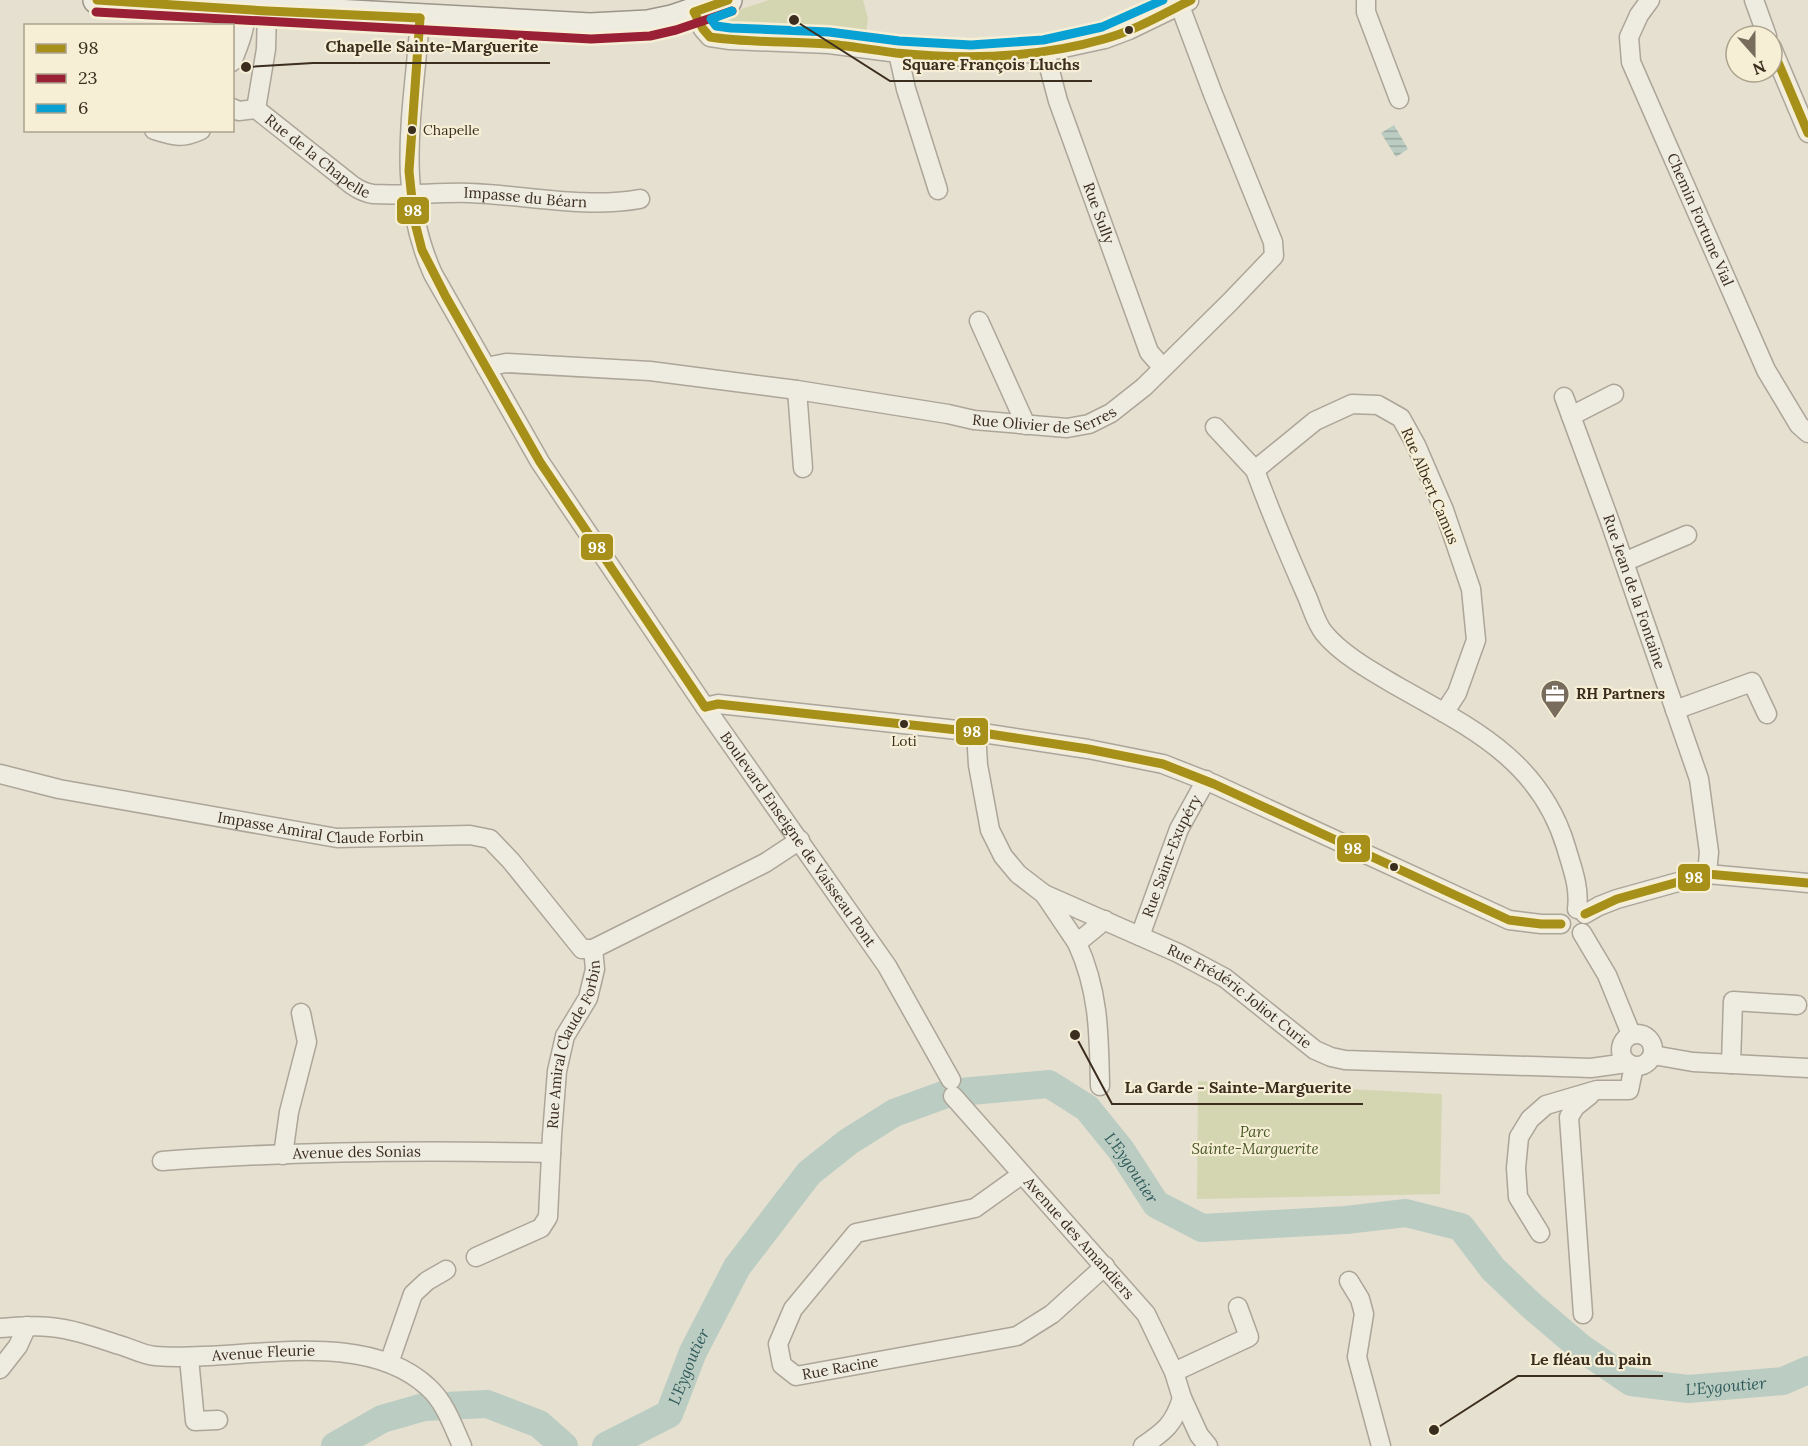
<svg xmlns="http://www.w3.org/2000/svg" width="1808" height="1446" viewBox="0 0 1808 1446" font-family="Lora,serif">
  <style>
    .green { fill: #d4d6b2 }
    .water { fill: url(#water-rules) }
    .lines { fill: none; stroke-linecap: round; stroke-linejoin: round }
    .river { stroke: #bbccc2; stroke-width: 28 }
    .minor-casing { stroke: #aca598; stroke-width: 21 }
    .secondary-casing { stroke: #9b9488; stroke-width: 30 }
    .minor { stroke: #eeebe1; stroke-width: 18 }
    .secondary { stroke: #eeebe1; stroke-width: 27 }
    .bus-1-casing { stroke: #f6efd6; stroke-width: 14 }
    .bus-2-casing { stroke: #f6efd6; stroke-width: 14 }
    .bus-3-casing { stroke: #f6efd6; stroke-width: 14 }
    .bus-1 { stroke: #a6901a; stroke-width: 9 }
    .bus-2 { stroke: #992035; stroke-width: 9 }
    .bus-3 { stroke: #09a1d3; stroke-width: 9 }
    .bus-dot { fill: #3c2e1f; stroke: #f6efd6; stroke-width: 2 }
    .labels { text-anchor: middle; stroke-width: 4.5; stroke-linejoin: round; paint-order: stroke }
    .bus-label { font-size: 14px; fill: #3c2e1f; stroke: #f6efd6; text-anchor: start }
    .street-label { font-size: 15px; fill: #3c2e1f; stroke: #f6efd6 }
    .poi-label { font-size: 15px; font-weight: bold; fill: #3c2e1f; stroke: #f6efd6; text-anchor: start }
    .park-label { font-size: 15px; font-style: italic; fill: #495826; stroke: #f6efd6 }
    .water-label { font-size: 16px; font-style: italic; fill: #2f5b5a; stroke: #f6efd6 }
    .leader { fill: none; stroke: #3c2e1f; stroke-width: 2 }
    .callout-dot { fill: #3c2e1f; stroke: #f6efd6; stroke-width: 2 }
    .callout-label { font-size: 16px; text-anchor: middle; font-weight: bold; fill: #3c2e1f; stroke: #f6efd6; stroke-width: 4.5; stroke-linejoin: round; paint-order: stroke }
    .line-badge { stroke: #f6efd6; stroke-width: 2 }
    .badge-label { font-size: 16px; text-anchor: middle; font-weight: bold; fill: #fff }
  </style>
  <defs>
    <pattern id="water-rules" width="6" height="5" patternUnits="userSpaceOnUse" patternTransform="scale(1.5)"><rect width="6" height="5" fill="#bbccc2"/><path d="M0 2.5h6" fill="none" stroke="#99a69d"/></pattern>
  </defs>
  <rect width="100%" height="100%" fill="#e6e0d0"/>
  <g class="green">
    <path d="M769 0H863L868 18 865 42 722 31 718 23 729 13Z"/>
    <path d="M1198 1081 1442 1094 1440 1194 1197 1199Z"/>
  </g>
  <path class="water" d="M1394 125 1408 149 1396 157 1381 133Z"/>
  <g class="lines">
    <g class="river">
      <path d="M335 1446 382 1419 424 1407 487 1404 539 1424 564 1446"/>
      <path id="s1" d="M606 1446 669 1414 693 1352 737 1267 809 1173 848 1142 894 1113 949 1093 1049 1084 1087 1108 1121 1150 1156 1204 1202 1228 1346 1220 1406 1213 1461 1227 1493 1269 1533 1307 1580 1347 1631 1382 1688 1389 1783 1381 1808 1370"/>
    </g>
    <g class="minor-casing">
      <g id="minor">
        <path d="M1366 0V12L1399 99"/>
        <path id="s2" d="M1650 0 1639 15 1629 37 1631 62 1766 370 1799 425 1808 433"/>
        <path d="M1754 0 1767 36"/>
        <path d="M694 12 703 29 710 37 730 40 829 44 898 53 971 57 1045 52 1105 39 1129 30 1189 1"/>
        <path id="s3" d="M420 18C414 108 394 188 433 274L540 462 705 707 887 966 951 1080"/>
        <path d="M1772 48 1808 133"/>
        <path id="s4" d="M1045 52 1058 101 1149 352 1163 368"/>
        <path d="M898 53 906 89 938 190"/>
        <path d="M232 62C239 45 246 28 246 9"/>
        <path d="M232 108 239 111 256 109"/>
        <path id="s5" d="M256 109 352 185C359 190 365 193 373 194 406 196 438 192 470 193 526 195 585 209 640 199"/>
        <path d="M256 109 266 49 267 11"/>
        <path d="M154 130C174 136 182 139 201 130"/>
        <path d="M979 321 1026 425"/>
        <path id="s6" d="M486 367 506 363 650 371 797 390 948 414 974 420 1067 428 1089 424 1111 413 1144 387 1230 302 1274 256 1273 242 1213 94 1180 6"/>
        <path d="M797 390 803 468"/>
        <path id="s7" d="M1564 397 1609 519 1699 779 1709 852 1707 874"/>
        <path d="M1571 416 1614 394"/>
        <path d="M1215 427 1255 470"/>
        <path d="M1624 562 1687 535"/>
        <path d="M705 707 718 704 976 732 1088 749 1163 764 1214 784 1509 920 1541 924H1561"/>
        <path d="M1675 710 1752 682 1767 714"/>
        <path d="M1444 713 1457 693 1476 640 1471 589 1444 510 1416 445 1401 418 1378 405 1352 404 1315 421 1255 470C1270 511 1287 551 1305 592 1311 604 1315 622 1324 633 1342 655 1373 672 1397 686 1471 728 1540 760 1566 847 1572 868 1580 887 1577 909"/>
        <path id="s8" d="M976 732 978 765 990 830 1003 856 1018 874 1044 894 1178 953 1225 978 1315 1050 1331 1057 1345 1060 1591 1068 1627 1063"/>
        <path id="s9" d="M0 774 59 789 337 838 470 835 490 839 511 861 582 949H593L765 863 800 840"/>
        <path d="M1044 894 1077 943"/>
        <path d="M1585 914 1599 906 1617 899 1707 874 1808 883"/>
        <path d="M1582 933 1607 975 1631 1034"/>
        <path id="s10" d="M1140 936 1179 829 1206 780"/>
        <circle cx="1637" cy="1050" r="16"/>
        <path d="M1653 1055 1693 1062 1808 1068"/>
        <path d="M1731 1064 1733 1001 1797 1005"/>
        <path d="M1100 1086C1099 1034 1099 991 1077 943L1105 920"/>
        <path id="s11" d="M953 1096 1146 1314 1174 1372 1182 1398 1199 1435 1208 1446"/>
        <path d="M283 1155 289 1112 307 1042 301 1013"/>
        <path id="s12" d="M162 1161C291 1151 422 1150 551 1153"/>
        <path id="s13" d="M1021 1175 975 1208 856 1233 793 1309 778 1344 782 1365 796 1376 1017 1336 1052 1314 1105 1266"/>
        <path d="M1540 1233 1518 1197 1516 1168 1519 1137 1530 1119 1546 1105 1597 1090H1629L1634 1066"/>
        <path id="s14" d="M476 1257 541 1228 548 1217 552 1135 557 1071 565 1036 588 998 595 969 593 949"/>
        <path d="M1349 1281 1360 1299 1364 1314 1357 1357 1381 1446"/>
        <path d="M1583 1314 1569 1117 1575 1107 1590 1095"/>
        <path id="s15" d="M0 1328C17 1327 33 1325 50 1327 72 1329 95 1337 116 1344 129 1347 142 1355 155 1356 238 1363 361 1325 428 1387 445 1402 453 1426 462 1446"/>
        <path d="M189 1358 195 1421 218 1420"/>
        <path d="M389 1363 413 1294 427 1281 446 1270"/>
        <path d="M0 1369 18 1346 27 1326"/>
        <path d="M1174 1372 1249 1337 1238 1307"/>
        <path d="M1143 1446C1165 1431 1174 1424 1182 1398"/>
      </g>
    </g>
    <g class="secondary-casing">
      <path id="secondary" d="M97 0 590 27 648 24 672 19 728 0"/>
    </g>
    <use href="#minor" class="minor"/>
    <use href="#secondary" class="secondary"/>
    <g class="bus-1-casing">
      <g id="bus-1">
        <path d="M97 0 267 11 420 18"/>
        <path d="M728 0 694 12 703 29 710 37C749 43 789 41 828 44 851 46 873 50 896 53 965 60 1037 58 1104 39 1134 31 1163 14 1191 0"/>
        <path d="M420 18 409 171 414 219 422 250 446 297 540 462 705 707"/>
        <path d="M1772 48 1808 133"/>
        <path d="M705 707 718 704 976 732 1088 749 1163 764 1214 784 1509 920 1541 924H1561"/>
        <path d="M1585 914 1617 899 1707 874 1808 883"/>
      </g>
    </g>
    <g class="bus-2-casing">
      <path id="bus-2" d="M96 12 591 39 650 36 676 30 732 11"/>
    </g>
    <g class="bus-3-casing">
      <path id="bus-3" d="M732 11 711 19 716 26 731 28 829 32 899 41 971 45 1043 40 1102 27 1163 0"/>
    </g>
    <use href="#bus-1" class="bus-1"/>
    <use href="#bus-2" class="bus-2"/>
    <use href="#bus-3" class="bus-3"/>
  </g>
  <defs>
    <g id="office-pin" transform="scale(1.5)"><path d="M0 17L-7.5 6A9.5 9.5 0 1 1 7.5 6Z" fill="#786c5d" stroke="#f6efd6"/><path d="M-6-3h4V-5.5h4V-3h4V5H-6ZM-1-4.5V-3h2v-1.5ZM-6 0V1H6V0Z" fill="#fff"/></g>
  </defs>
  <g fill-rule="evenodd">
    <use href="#office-pin" x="1555" y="694"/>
  </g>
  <g class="bus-dot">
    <circle cx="1129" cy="30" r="5"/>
    <circle cx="412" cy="130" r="5"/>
    <circle cx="904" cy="724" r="5"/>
    <circle cx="1394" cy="867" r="5"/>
  </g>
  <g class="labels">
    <g class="bus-label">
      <text x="423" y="135">Chapelle</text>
      <text x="904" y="746" text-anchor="middle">Loti</text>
    </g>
    <g class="street-label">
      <text dy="5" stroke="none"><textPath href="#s5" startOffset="78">Rue de la Chapelle</textPath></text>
      <text dy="5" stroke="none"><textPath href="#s5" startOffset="298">Impasse du Béarn</textPath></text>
      <text dy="5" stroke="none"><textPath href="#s4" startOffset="170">Rue Sully</textPath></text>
      <text dy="5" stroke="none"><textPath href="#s2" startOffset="240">Chemin Fortune Vial</textPath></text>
      <text dy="5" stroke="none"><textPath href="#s6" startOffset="564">Rue Olivier de Serres</textPath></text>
      <text transform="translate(1430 486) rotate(67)" y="5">Rue Albert Camus</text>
      <text dy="5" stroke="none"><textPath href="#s7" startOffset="207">Rue Jean de la Fontaine</textPath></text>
      <text dy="5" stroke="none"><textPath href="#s9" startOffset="326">Impasse Amiral Claude Forbin</textPath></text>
      <text dy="5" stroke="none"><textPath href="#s3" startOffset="933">Boulevard Enseigne de Vaisseau Pont</textPath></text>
      <text dy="5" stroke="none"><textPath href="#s10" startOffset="86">Rue Saint-Exupéry</textPath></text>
      <text dy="5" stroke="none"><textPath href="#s8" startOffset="406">Rue Frédéric Joliot Curie</textPath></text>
      <text dy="5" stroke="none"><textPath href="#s14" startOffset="261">Rue Amiral Claude Forbin</textPath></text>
      <text dy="5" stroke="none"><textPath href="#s12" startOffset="195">Avenue des Sonias</textPath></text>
      <text dy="5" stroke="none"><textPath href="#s11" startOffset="190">Avenue des Amandiers</textPath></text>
      <text dy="5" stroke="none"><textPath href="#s15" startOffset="268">Avenue Fleurie</textPath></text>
      <text dy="5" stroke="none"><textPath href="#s13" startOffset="399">Rue Racine</textPath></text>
    </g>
    <g class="poi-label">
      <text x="1576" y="699">RH Partners</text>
    </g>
    <g class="park-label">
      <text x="1255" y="1137">Parc<tspan x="1255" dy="17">Sainte-Marguerite</tspan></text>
    </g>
    <g class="water-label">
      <text dy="6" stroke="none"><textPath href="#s1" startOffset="734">L'Eygoutier</textPath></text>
      <text dy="6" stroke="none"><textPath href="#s1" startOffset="122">L'Eygoutier</textPath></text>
      <text dy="6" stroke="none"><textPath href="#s1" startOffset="1418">L'Eygoutier</textPath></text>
    </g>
  </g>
  <path class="leader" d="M246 67L313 63H550M794 20L890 81H1092M1075 1035L1112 1104H1363M1434 1430L1518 1376H1663"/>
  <g class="callout-dot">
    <circle cx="246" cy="67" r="6"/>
    <circle cx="794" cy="20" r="6"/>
    <circle cx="1075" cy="1035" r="6"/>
    <circle cx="1434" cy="1430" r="6"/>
  </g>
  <g class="callout-label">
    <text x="432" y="52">Chapelle Sainte-Marguerite</text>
    <text x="991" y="70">Square François Lluchs</text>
    <text x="1238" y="1093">La Garde - Sainte-Marguerite</text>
    <text x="1591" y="1365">Le fléau du pain</text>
  </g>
  <g class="line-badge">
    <rect x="396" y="196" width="34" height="29" rx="6" fill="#a6901a"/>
    <rect x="580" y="533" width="34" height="28" rx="6" fill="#a6901a"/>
    <rect x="955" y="717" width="34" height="29" rx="6" fill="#a6901a"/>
    <rect x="1336" y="834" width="35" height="29" rx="6" fill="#a6901a"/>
    <rect x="1677" y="863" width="34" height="29" rx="6" fill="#a6901a"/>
  </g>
  <g class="badge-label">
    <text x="413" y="216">98</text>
    <text x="597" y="553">98</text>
    <text x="972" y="737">98</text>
    <text x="1353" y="854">98</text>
    <text x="1694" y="883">98</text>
  </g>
  <rect x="24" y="24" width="210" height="108" fill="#f6efd6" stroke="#aca28d" stroke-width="1.5"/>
  <rect x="36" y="44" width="30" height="9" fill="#a6901a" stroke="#aca28d" stroke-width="1.5"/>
  <text x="78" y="54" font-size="18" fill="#3c2e1f">98</text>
  <rect x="36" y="74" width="30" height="9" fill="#992035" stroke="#aca28d" stroke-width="1.5"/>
  <text x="78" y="84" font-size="18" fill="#3c2e1f">23</text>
  <rect x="36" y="104" width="30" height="9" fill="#09a1d3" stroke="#aca28d" stroke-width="1.5"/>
  <text x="78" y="114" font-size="18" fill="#3c2e1f">6</text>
  <g transform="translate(1754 54) rotate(159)"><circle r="28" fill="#f6efd6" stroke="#aca28d" stroke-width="1.5"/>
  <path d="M0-4.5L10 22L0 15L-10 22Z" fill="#786c5d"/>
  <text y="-9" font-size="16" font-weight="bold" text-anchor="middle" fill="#3c2e1f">N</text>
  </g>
</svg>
